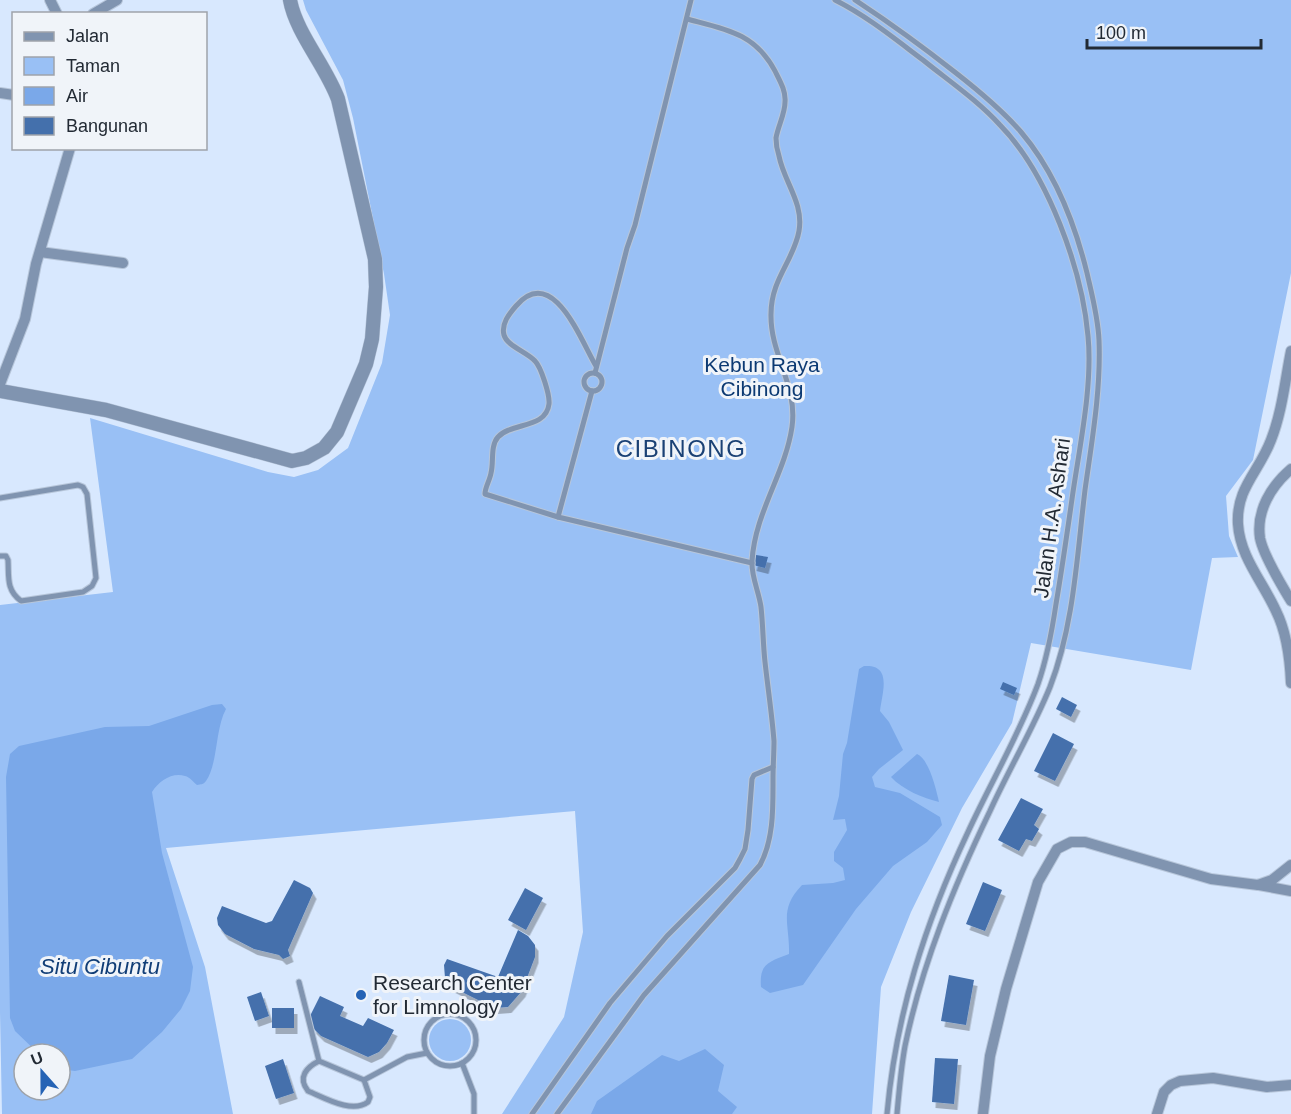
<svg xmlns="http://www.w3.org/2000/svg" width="1291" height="1114" viewBox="0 0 1291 1114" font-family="Arial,sans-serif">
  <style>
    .green { fill: #99c0f5; fill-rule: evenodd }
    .water { fill: #7aa8e9 }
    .building { fill: #4470ac; filter: url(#shadow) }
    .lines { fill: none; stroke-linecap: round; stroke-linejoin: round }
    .service-casing { stroke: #b7c6da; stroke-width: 7 }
    .minor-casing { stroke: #b7c6da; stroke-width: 12 }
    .tertiary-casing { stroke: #b7c6da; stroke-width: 15 }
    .service { stroke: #8094b0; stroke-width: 5 }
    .minor { stroke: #8094b0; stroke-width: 10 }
    .tertiary { stroke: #8094b0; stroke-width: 14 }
    .poi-dot { fill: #2563b5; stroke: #f0f4f9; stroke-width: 2 }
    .labels { text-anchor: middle; stroke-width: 6; stroke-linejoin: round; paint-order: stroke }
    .park-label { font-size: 21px; fill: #0c3a73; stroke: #f0f4f9 }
    .street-label { font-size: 21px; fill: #222a34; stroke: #f0f4f9 }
    .poi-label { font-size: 21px; fill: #222a34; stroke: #f0f4f9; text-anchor: start }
    .water-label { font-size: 22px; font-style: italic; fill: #113e77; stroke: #f0f4f9 }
    .quarter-label { font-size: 24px; letter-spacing: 1.5px; fill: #1a4175; stroke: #f0f4f9 }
  </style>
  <defs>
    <filter id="shadow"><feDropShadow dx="3.5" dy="6" stdDeviation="0" flood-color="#0004"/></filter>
  </defs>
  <rect width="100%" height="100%" fill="#d8e8fe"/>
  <g class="green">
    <path d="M303 0H1291V273L1253 460 1226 496 1229 536 1238 557 1212 558 1191 670 1031 643 1012 723 962 808 911 912 881 987 872 1114H502L564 1017 583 932 575 811 166 848 205 967 233 1114H2L0 1012V605L113 592 90 418 268 472 294 477 318 470 348 448 382 363 390 315 384 274 353 118 343 80 306 10ZM24 1054H60V1090H24Z"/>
    <circle cx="450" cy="1040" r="21"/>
  </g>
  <g class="water">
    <path d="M864 666C893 664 882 693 880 711L889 722 903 750 879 769 872 777 875 787 900 793 940 817 942 825 927 842 893 866 856 909 803 985 770 993 761 987C759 963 769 962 789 954 790 924 778 910 802 885L833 883 845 880 843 868 834 861V852L847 830 845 819 833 820 839 796 843 754 847 743 859 669Z"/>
    <path d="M222 704 226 709C215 729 218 764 206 781 203 785 201 784 197 785 193 782 190 777 185 776 172 772 159 781 152 792L162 853 193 967 190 991 181 1009 162 1032 132 1059 75 1071 60 1069V1054H39L15 1031 10 1018 6 777 10 754 19 746 105 727 149 726 212 705Z"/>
    <path d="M917 754C929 759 936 789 939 802 923 798 903 790 891 777Z"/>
    <path d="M705 1049 724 1065 718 1091 737 1107 732 1114H591L597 1101 662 1055 679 1061Z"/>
  </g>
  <g class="building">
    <path d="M756 555 768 557 765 568 753 565Z"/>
    <path d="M1003 682 1017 688 1014 695 1000 689Z"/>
    <path d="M1062 697 1077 705 1071 717 1056 709Z"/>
    <path d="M1053 733 1074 744 1055 781 1034 771Z"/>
    <path d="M1021 798 1043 809 1034 825 1039 829 1032 841 1026 839 1019 851 998 840Z"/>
    <path d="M294 880 310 888 313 893 288 950 290 956 283 959 279 955 254 949 225 934 218 925 217 918 222 906 266 923 272 921Z"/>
    <path d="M983 882 1002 890 985 931 966 924Z"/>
    <path d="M525 888 543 898 526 930 508 920Z"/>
    <path d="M518 930 528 936 535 945V957L522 991 508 1007 494 1008 450 986 445 978 444 965 447 959 498 977Z"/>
    <path d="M949 975 974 980 966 1025 941 1021Z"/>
    <path d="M261 992 269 1016 255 1021 247 997Z"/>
    <path d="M320 996 344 1007 340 1016 363 1026 368 1018 394 1030 387 1043 379 1052 368 1057 321 1036 313 1028 310 1016Z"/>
    <rect x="272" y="1008" width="22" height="20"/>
    <path d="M935 1058 958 1059 954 1104 932 1102Z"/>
    <path d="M283 1059 294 1093 276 1099 265 1066Z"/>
  </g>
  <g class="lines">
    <g class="service-casing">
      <g id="service">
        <path d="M835 0C867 16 895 39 923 60 949 81 977 100 1000 125 1048 174 1082 269 1088 336 1093 386 1079 449 1072 499 1067 534 1062 569 1056 604 1052 631 1047 658 1038 684 1019 735 991 782 968 832 925 923 896 1014 887 1114"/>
        <path d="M855 0C890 23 923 47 956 73 979 91 1002 110 1021 132 1054 171 1075 224 1087 273 1092 295 1098 317 1099 340 1101 390 1092 440 1085 490 1077 555 1074 625 1050 687 1033 729 1009 769 990 811 954 886 922 964 905 1046 901 1068 899 1091 897 1114"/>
        <path d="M595 373 627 248 635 225 691 0"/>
        <circle cx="593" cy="382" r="9"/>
        <path d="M592 391 558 517 752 563"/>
        <path d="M0 498 78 485 83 487 87 494 96 578 92 586 83 592 21 601C6 590 9 577 8 560L6 556H0"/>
        <path d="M558 517 485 494C485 487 490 480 491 473 494 462 490 446 498 437 512 422 546 429 549 404 550 395 541 367 535 361 527 352 507 346 504 335 501 324 509 314 516 306 553 263 581 341 596 366"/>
        <path d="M299 982 319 1061 364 1080 407 1057 427 1053"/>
        <circle cx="450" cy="1040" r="26"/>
        <path d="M319 1061C307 1067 297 1077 308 1091 325 1098 352 1114 368 1102L370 1097 364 1080"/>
        <path d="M462 1063 474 1094V1114"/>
        <path d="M532 1114 610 1003 667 936 735 868 740 859 745 849 748 830 752 779 754 775 773 767"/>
        <path d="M557 1114 644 995 760 865C774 839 773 807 773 778 773 766 774 753 774 741 772 715 768 689 765 662 763 644 763 625 761 607 759 592 751 576 752 561 755 512 785 474 792 427 798 385 770 355 771 314 771 279 794 260 799 231 804 203 784 182 779 156 777 150 776 144 776 138 778 126 785 114 785 102 786 91 780 81 775 71 755 33 725 29 687 19"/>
      </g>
    </g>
    <g class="minor-casing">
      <g id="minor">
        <path d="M50 0 57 14"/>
        <path d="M93 14 117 0"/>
        <path d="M0 93 14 95"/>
        <path d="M40 252 123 263"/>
        <path d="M1291 351C1285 381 1282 412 1271 440 1259 472 1236 488 1238 524 1240 557 1263 582 1276 611 1287 633 1290 659 1291 683"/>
        <path d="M0 384 25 319 36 264 70 148"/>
        <path d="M1291 469C1271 486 1256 511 1260 538 1263 555 1282 586 1291 601"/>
        <path d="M1259 885 1291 891"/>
        <path d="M983 1114 990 1056 1006 989 1038 882 1057 849 1071 842H1085L1211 879 1258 885 1272 880 1291 865"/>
        <path d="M1157 1114 1164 1092 1171 1085 1180 1081 1213 1078 1267 1087 1291 1085"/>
      </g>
    </g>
    <g class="tertiary-casing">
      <path id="tertiary" d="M0 391 106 410 292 461 306 458 324 448 337 432 366 364 372 339 376 287 375 259 338 99C326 66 296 33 290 0"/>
    </g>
    <use href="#service" class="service"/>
    <use href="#minor" class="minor"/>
    <use href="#tertiary" class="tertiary"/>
  </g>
  <circle class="poi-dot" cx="361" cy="995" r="6"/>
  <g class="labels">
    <g class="park-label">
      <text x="762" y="372">Kebun Raya<tspan x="762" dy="24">Cibinong</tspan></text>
    </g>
    <g class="street-label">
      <text transform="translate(1052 518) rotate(-82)" y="7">Jalan H.A. Ashari</text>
    </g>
    <g class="poi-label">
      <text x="373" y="990">Research Center<tspan x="373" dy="24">for Limnology</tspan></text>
    </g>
    <g class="water-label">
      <text x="100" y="974">Situ Cibuntu</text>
    </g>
    <g class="quarter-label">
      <text x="681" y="457">CIBINONG</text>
    </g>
  </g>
  <rect x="12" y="12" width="195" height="138" fill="#f0f4f9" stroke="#9ea3aa" stroke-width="1.5"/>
  <rect x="24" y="32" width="30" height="9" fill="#8094b0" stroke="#9ea3aa" stroke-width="1.5"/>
  <text x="66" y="42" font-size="18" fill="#222a34">Jalan</text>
  <rect x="24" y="57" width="30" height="18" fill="#99c0f5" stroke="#9ea3aa" stroke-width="1.5"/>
  <text x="66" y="72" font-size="18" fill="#222a34">Taman</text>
  <rect x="24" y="87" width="30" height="18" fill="#7aa8e9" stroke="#9ea3aa" stroke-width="1.5"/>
  <text x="66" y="102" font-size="18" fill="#222a34">Air</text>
  <rect x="24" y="117" width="30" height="18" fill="#4470ac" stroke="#9ea3aa" stroke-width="1.5"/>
  <text x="66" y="132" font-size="18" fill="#222a34">Bangunan</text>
  <g transform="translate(42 1072) rotate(339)"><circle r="28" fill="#f0f4f9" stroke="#9ea3aa" stroke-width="1.5"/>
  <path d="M0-4.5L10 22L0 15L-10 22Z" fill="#2563b5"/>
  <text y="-9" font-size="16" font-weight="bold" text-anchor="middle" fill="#222a34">U</text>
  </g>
  <path d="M1087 39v9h174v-9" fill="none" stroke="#222a34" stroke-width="3"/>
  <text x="1096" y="39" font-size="18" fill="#222a34" stroke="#f0f4f9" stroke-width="4.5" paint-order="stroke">100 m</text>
</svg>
